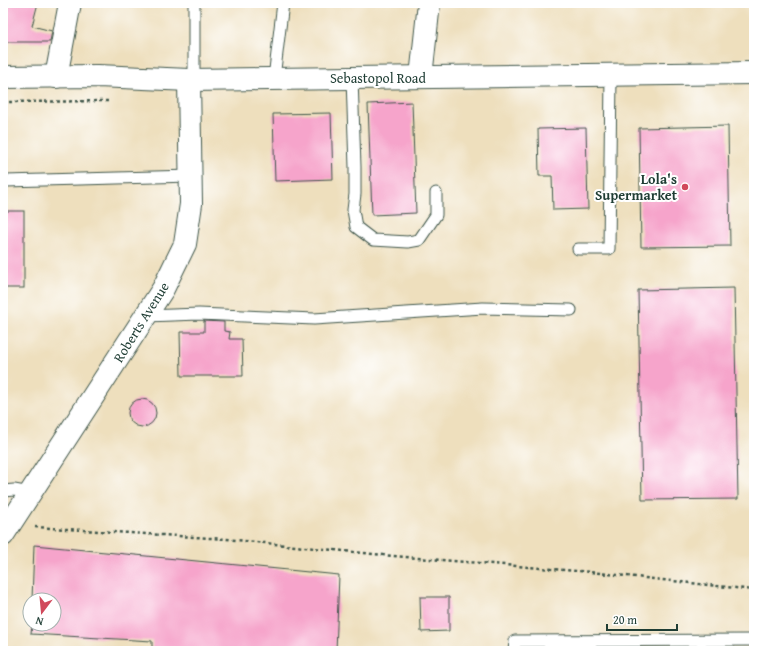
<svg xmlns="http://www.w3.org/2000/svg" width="757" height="654" viewBox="0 0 757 654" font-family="'Gentium Book Plus',serif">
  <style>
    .building { fill: #f6a4cb }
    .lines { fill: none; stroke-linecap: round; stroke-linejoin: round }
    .lane-casing { stroke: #3e5549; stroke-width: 13 }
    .street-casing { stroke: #3e5549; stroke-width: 24 }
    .secondary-casing { stroke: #3e5549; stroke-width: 24 }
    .path { stroke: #3e5549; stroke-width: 2.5; stroke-dasharray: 3 3; stroke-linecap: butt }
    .lane { stroke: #fff; stroke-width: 11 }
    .street { stroke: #fff; stroke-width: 22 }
    .secondary { stroke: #fff; stroke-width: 22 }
    .poi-dot { fill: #d1495b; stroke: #fff; stroke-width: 1.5 }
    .labels { text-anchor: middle; stroke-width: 4; stroke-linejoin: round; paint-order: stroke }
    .street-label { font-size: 14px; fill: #1f3d34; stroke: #fff }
    .poi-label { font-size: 14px; font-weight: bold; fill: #1f3d34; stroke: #fff; text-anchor: end }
  </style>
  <rect width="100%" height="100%" fill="#fff"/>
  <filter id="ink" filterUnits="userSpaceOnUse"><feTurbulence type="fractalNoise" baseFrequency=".025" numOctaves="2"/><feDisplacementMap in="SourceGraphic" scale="8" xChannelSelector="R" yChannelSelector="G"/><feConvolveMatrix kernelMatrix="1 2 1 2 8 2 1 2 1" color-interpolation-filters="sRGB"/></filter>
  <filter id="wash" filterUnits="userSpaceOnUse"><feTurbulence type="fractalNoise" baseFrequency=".012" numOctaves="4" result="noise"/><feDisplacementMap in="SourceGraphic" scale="16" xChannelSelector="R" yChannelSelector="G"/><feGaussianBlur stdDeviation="0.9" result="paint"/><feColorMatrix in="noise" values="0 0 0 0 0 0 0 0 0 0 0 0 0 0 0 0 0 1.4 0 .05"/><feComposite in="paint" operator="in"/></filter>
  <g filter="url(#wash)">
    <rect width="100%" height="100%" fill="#eedfbd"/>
    <g id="blocks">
      <g class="building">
        <path d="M3 3H38L32 26 52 31 50 42H3Z"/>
        <path d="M412 102 416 213 372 215 368 104Z"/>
        <path d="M331 113 333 179 275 181 273 114Z"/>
        <path d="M728 126 730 246 641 247 639 128Z"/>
        <path d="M586 128 588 209 553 210 552 176H539L538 129Z"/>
        <rect x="3" y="211" width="21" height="77"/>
        <path d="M734 288 738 499 642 500 638 290Z"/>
        <path d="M204 321 224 322V331L230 332 229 339H242L243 376H181L180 332H204Z"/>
        <circle cx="142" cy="413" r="14"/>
        <path d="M34 545 339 575 336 651H152V641L31 634 32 624H54V600H32Z"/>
        <path d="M420 597H449V631L421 632Z"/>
      </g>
    </g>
  </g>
  <g filter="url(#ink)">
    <use href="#blocks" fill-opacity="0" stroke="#3e5549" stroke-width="1"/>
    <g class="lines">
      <g class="lane-casing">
        <g id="lane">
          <path d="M194 3V80"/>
          <path d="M274 78 283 3"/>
          <path d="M352 78 355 167V194L353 210 356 227 373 240 408 242 419 240 436 215V193"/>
          <path d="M6 181 191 176"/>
          <path d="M578 249H609L611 75"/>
          <path d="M146 316 199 314 314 319 483 308 571 310"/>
          <path d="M3 491 14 490 30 493"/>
          <path d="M514 651 515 641 754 640"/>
        </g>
      </g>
      <g class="street-casing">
        <g id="street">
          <path d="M56 77 70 3"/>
          <path d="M421 77 429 3"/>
          <path d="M3 535 163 289 185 244 191 204 189 80"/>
        </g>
      </g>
      <g class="secondary-casing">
        <path id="secondary" d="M3 77 98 76 189 80 754 73"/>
      </g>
      <g class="path">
        <path d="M3 102 109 101"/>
        <path d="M35 527 226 539 393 556 590 572 754 590"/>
      </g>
      <use href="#lane" class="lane"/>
      <use href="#street" class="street"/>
      <use href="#secondary" class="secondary"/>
    </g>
  </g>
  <circle class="poi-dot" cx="685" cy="187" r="4"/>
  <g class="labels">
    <g class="street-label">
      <text x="378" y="83">Sebastopol Road</text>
      <text transform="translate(141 322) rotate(-58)" y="5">Roberts Avenue</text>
    </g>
    <g class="poi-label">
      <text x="677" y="184">Lola's<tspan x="677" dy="16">Supermarket</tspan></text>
    </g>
  </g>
  <rect width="757" height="654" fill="none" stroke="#fff" stroke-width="16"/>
  <g transform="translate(42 612) rotate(196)"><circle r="19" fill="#ffffff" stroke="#a5b1ae"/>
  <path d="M0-3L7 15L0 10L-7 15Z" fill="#d1495b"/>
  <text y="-6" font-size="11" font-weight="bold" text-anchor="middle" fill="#1f3d34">N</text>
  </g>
  <path d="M607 624v6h70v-6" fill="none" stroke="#1f3d34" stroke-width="2"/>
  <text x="613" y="624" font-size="12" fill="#1f3d34" stroke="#ffffff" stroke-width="3" paint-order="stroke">20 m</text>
</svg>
